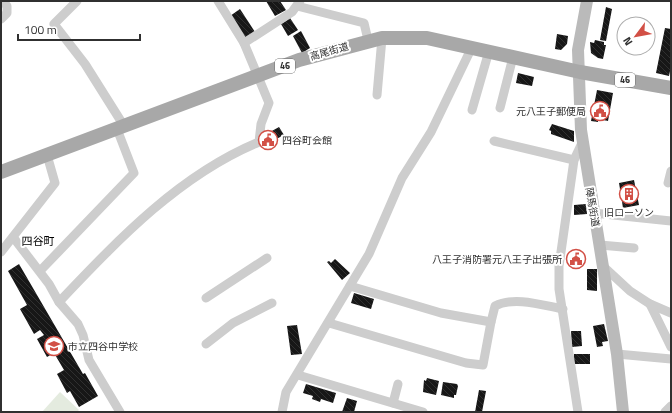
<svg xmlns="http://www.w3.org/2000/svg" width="672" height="413" viewBox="0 0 672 413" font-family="'Titillium Web','Noto Sans JP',sans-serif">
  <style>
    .park { fill: #e4ebdf }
    .building { fill: url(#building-back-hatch) }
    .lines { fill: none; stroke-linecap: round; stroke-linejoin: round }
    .minor { stroke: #cdcdcd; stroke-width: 9 }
    .secondary { stroke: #bababa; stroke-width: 12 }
    .primary { stroke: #a8a8a8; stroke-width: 14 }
    .labels { text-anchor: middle; stroke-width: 4; stroke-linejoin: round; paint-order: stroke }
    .shield { fill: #fff; stroke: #6e6e6e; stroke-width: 1 }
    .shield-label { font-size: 9px; font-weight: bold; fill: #303030 }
    .street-label { font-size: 10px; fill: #303030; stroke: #fff }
    .poi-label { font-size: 10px; fill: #303030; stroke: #fff; text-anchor: end }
    .neighbourhood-label { font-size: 11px; fill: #000; stroke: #fff }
  </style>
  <defs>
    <pattern id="building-back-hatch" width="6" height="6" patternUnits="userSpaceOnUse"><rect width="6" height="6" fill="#171717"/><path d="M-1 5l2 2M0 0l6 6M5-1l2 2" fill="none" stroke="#303030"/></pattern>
  </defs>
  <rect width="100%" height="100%" fill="#fff"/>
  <path class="park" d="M60 392 79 410 77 412H42Z"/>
  <g class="building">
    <path d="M266 1H280L286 10 275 16Z"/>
    <path d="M606 7 612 9 606 41 600 40Z"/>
    <path d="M240 9 255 32 245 38 230 16Z"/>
    <path d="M290 18 298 30 288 36 281 24Z"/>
    <path d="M665 28 671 29V66L669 76 656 73Z"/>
    <path d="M301 31 310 48 302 53 293 36Z"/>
    <path d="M557 34 568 36 567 44 561 50 555 49Z"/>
    <path d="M595 40 604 42V45H606L603 59 598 58 591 53 590 42 594 43Z"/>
    <path d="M518 73 534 77 532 86 516 83Z"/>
    <path d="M597 90 613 93 608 121 598 119V122L591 121Z"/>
    <path d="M552 124 574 131V142L551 134V131L549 130Z"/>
    <path d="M279 127 284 135 263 146V136Z"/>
    <path d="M634 180 639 205 623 208 619 183Z"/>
    <path d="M586 204 587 214 574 215V205Z"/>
    <path d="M335 259 350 273 342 280 327 262 329 261 331 263Z"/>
    <path d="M19 264 83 374 85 373 98 396 79 407 70 391 67 393 57 374 64 370 54 353 47 357 37 339 44 335 40 330 34 334 20 309 27 305 8 271Z"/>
    <path d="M587 269H597V291L587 290Z"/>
    <path d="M354 293 374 299 371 309 351 303Z"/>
    <path d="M604 324 608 341 602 342 603 346 597 347 593 326Z"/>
    <path d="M297 325 302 354 291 355 287 326Z"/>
    <path d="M571 331H581L582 346 572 347Z"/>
    <rect x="574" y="354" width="16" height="10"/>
    <path d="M427 378 439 381 436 395 423 392 424 380 426 381Z"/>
    <path d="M443 382 457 384 458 386 456 395H454V398L441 395Z"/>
    <path d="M306 384 336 393 333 403 321 399 320 402 312 399 313 396 303 393Z"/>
    <path d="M479 390 486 391 482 412H475Z"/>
    <path d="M347 398 357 401 354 412H342Z"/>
  </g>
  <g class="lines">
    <g class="minor">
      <path d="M77 1 54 24 85 64 124 126"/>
      <path d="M297 6 364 23 368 40"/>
      <path d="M1 19 7 13V6L2 1"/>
      <path d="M244 43 292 12 300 1"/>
      <path d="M377 95 382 38"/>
      <path d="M500 108 513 57"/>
      <path d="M472 110 489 51"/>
      <path d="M494 141 574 160"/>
      <path d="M668 183 671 171"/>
      <path d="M594 213 671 221"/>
      <path d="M13 237 49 284 59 302 78 324 83 335 89 360 120 412"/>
      <path d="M600 245 634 248"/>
      <path d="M1 252 55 183 47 155"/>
      <path d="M604 267 630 291 650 304 671 313"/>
      <path d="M40 271 134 173 117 129"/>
      <path d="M206 298 267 258"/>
      <path d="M59 302C118 240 179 175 259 142L261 124 269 103 244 43 218 1"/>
      <path d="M650 304 671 347"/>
      <path d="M491 322 495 306C514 296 542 305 563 309"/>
      <path d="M329 323 466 363 483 365 491 322 441 313 350 286"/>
      <path d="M206 344 233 323 272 303"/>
      <path d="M617 354 671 359"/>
      <path d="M298 375 423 412"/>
      <path d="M393 403 398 384"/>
      <path d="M282 412 286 392 369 254 402 178 431 132 472 47"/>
      <path d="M578 412 559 289V266L574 160 582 143"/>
      <path d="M665 412 671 406"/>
    </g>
    <path class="secondary" d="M587 1 578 50 581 130 617 354 623 412"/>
    <path class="primary" d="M1 172 299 60 382 38H427L580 72 671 88"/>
  </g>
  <defs>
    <g id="civic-ring" transform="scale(1)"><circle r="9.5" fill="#fff" stroke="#d25046" stroke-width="1.5"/><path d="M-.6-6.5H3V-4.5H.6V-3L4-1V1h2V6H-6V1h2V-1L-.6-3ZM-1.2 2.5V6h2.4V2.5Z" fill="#d25046"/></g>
    <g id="building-ring" transform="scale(1)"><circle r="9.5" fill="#fff" stroke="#d25046" stroke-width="1.5"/><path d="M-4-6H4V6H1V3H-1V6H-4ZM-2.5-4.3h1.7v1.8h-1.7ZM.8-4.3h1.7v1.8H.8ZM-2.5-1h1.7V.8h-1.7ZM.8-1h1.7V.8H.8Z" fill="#d25046"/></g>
    <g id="school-ring" transform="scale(1)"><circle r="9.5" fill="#fff" stroke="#d25046" stroke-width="1.5"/><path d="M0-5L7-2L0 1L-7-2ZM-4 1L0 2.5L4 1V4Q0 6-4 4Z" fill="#d25046"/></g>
  </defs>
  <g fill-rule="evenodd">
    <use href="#civic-ring" x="600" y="111"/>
    <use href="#civic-ring" x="268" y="140"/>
    <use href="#building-ring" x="629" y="194"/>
    <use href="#civic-ring" x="576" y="259"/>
    <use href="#school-ring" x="54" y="346"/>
  </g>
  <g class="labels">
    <g class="shield">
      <rect x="275" y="59" width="20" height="14" rx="3"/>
      <rect x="615" y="73" width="20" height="14" rx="3"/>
    </g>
    <g class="shield-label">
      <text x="285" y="69">46</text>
      <text x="625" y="83">46</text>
    </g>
    <g class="street-label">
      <text transform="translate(329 51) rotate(-16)" y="4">高尾街道</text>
      <text transform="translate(593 207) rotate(80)" y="4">陣馬街道</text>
    </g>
    <g class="poi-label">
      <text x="586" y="115">元八王子郵便局</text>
      <text x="282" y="144" text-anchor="start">四谷町会館</text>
      <text x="629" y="216" text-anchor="middle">旧ローソン</text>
      <text x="562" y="263">八王子消防署元八王子出張所</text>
      <text x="68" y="350" text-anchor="start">市立四谷中学校</text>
    </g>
    <g class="neighbourhood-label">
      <text x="38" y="245">四谷町</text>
    </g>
  </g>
  <rect width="672" height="413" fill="none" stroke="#303030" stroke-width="4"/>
  <g transform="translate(636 36) rotate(238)"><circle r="19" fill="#ffffff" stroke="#acacac"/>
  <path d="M0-3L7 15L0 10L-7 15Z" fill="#d25046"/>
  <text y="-6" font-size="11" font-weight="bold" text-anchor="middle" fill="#303030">N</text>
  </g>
  <path d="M18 34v6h122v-6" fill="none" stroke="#303030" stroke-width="2"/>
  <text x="24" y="34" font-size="12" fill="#303030" stroke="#ffffff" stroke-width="3" paint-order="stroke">100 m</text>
</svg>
